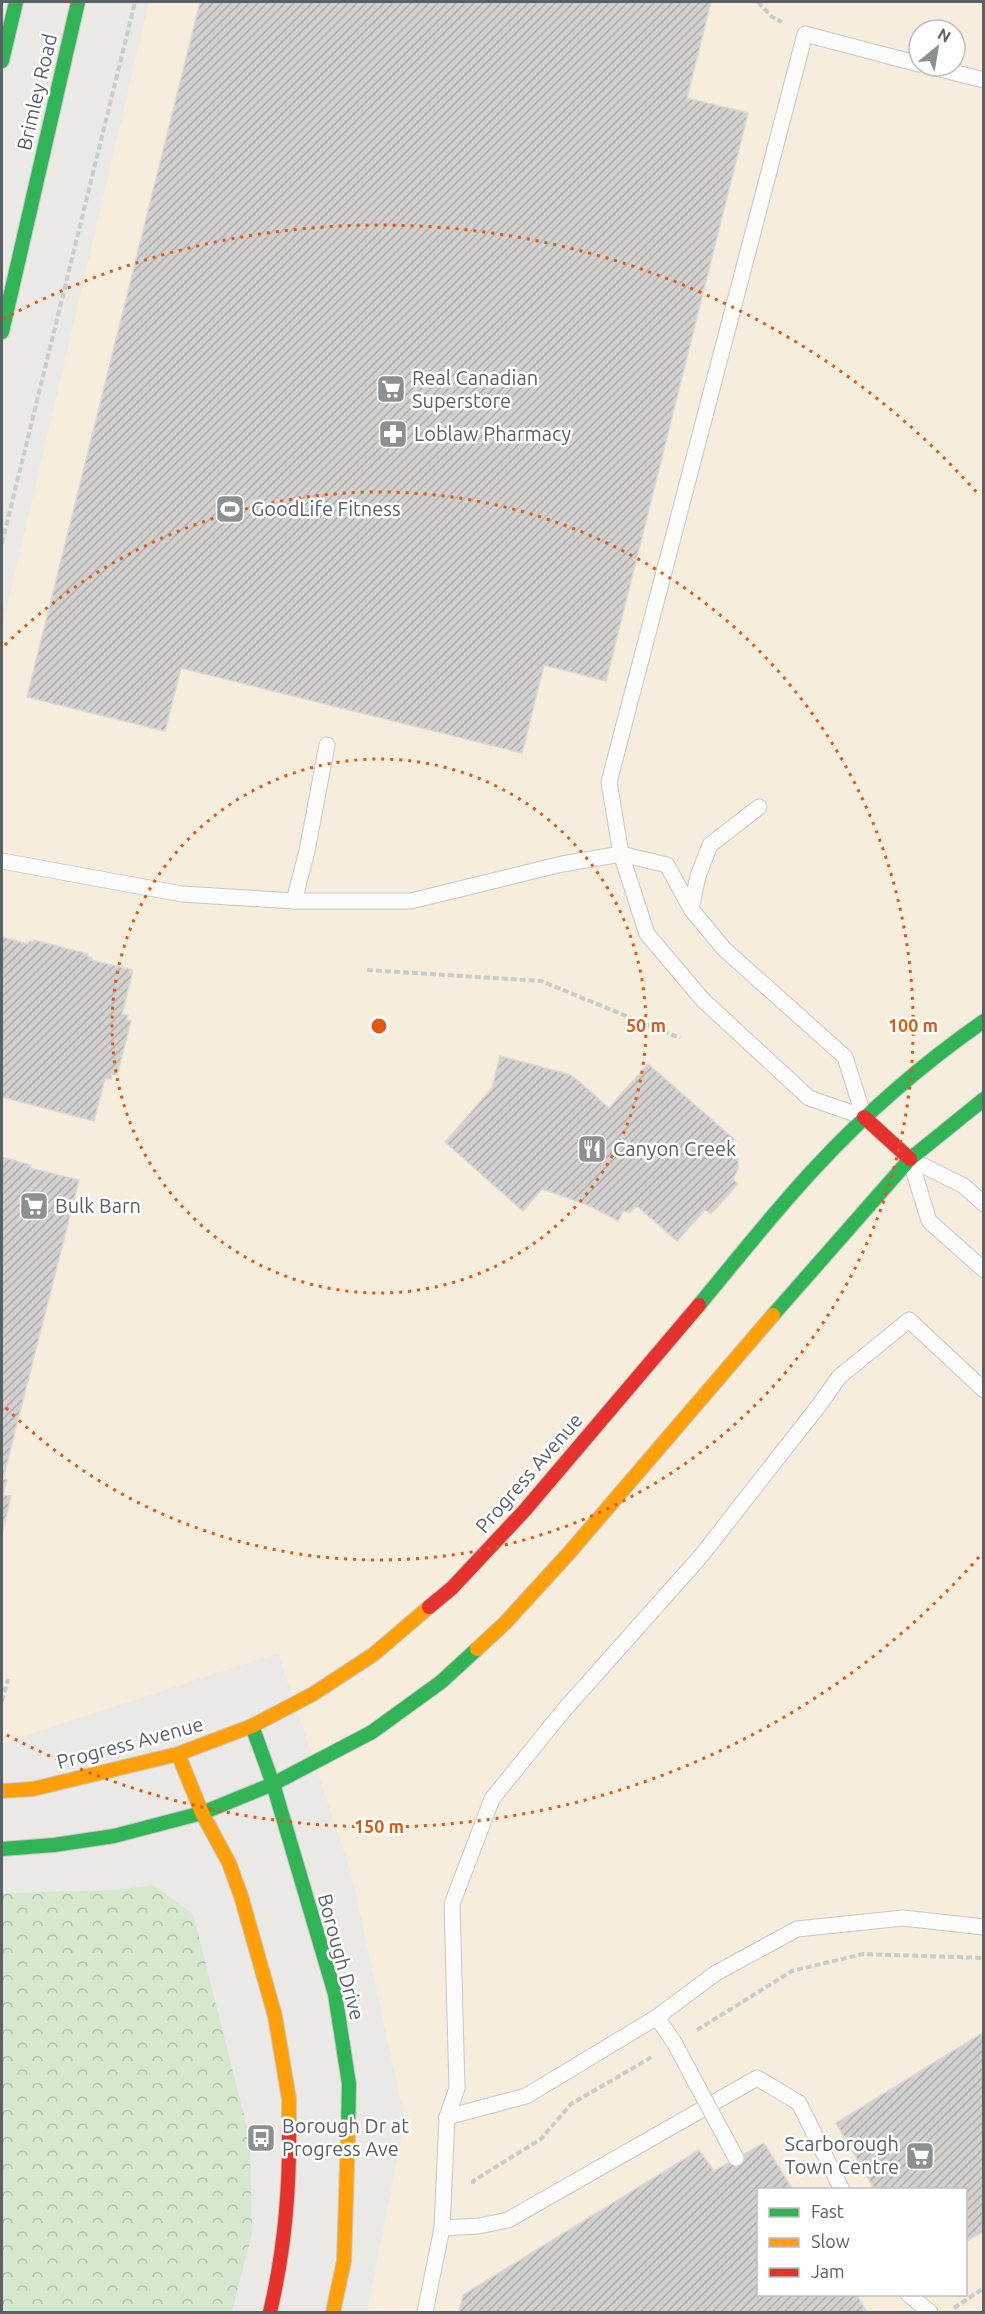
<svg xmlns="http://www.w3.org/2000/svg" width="985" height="2314" viewBox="0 0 985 2314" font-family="Ubuntu,sans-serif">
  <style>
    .commercial { fill: #f6eddd; fill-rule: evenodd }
    .forest { fill: url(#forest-crowns) }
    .building { fill: url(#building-hatch); stroke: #dbd8d4; stroke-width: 1.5 }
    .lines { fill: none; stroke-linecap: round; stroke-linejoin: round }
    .lane-casing { stroke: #c7c7c6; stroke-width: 17 }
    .fast-casing { stroke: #c7c8c8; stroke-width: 16 }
    .slow-casing { stroke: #c7c8c8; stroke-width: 16 }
    .jam-casing { stroke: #c7c8c8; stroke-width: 16 }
    .path { stroke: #c6cdc9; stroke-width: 4; stroke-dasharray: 6 3; stroke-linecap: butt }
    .lane { stroke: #fcfcfb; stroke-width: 15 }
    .fast { stroke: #30b455; stroke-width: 14 }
    .slow { stroke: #ff9f0a; stroke-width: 14 }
    .jam { stroke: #e5322d; stroke-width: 14 }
    .lane-bridge-casing { stroke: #c7c7c6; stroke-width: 17; stroke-linecap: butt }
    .lane-bridge { stroke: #fcfcfb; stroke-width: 15 }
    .ring { fill: none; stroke: #e15910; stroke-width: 3; stroke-dasharray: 3 6 }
    .labels { text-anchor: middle; stroke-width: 5; stroke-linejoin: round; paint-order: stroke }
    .street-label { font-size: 20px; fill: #5a6064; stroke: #fff }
    .poi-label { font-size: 20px; fill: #5a6064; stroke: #fff; text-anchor: start }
    .centre { fill: #e15910; stroke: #fff; stroke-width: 3 }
    .ring-label { font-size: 18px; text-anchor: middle; font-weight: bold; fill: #e15910; stroke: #fff; stroke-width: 5; stroke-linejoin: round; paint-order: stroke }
  </style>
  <defs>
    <pattern id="forest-crowns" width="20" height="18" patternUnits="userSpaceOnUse" patternTransform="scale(1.5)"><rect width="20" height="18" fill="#d5e8ce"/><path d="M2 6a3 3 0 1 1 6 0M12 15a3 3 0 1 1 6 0" fill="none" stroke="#b0bfab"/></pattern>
    <pattern id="building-hatch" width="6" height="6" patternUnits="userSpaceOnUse" patternTransform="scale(1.5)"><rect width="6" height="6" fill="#d3d1cf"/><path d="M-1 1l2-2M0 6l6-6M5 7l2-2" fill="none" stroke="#aeadac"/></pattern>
  </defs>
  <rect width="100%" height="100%" fill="#ebe9e5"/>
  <path class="commercial" d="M149 2H983V2312H367L405 2121 352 1876 278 1653 6 1742H2V629ZM919 30H955V66H919ZM758 2190H966V2294H758Z"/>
  <path class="forest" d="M153 1885 193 1914 250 2139 252 2233 232 2312H2V1893L116 1890Z"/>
  <g class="building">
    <path d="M200 2H711L687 98 748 113 606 681 544 665 522 753 181 668 165 731 27 697Z"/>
    <path d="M2 937 28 944 29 941 34 942V940L88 954 87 956 92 958 91 960 133 970 122 1014 128 1015 126 1020 131 1021 117 1075 112 1074 111 1079 105 1078 94 1121 2 1097Z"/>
    <path d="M500 1056 571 1075 609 1108 648 1064 734 1139 728 1145 738 1158V1169L733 1179 738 1184 711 1214 705 1210 677 1241 637 1206 630 1212 623 1211 618 1221 588 1205 542 1189 523 1211 445 1142 492 1088Z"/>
    <path d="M2 1157 31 1165 30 1168 79 1180 3 1479 7 1480 3 1495 11 1496 2 1534Z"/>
    <path d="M984 2032V2231L966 2242V2190H875L836 2123Z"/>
    <path d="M764 2143 793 2190H758V2294H856L867 2312H459L463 2295 699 2150 714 2171Z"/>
  </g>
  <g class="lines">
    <g class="lane-casing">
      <g id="lane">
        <path d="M928 66 984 80"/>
        <path d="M2 861 182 894 294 901H411L562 864 621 854 667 865 691 909 724 949 845 1057 864 1117"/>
        <path d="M294 901 307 851 327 745"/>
        <path d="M691 909 698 876 710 845 759 807"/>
        <path d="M864 1117 809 1098 703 1000 647 934 621 854 609 782 805 34 919 64"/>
        <path d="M910 1159 929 1221 984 1270"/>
        <path d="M910 1159 964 1186 984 1204"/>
        <path d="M657 2017 675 2044"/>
        <path d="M447 2117 526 2096 657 2017 716 1973 797 1929 903 1918 984 1927"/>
        <path d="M442 2228 479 2226 508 2220 757 2078 799 2103 842 2190"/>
        <path d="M908 2294 930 2312"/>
        <path d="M425 2312 442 2228 447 2117 457 2088 452 1904 492 1799 564 1710 701 1556 820 1404 839 1377 909 1320 984 1390"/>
      </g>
    </g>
    <g class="fast-casing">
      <g id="fast">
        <path d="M2 61 16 2"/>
        <path d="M2 332 78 2"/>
        <path d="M699 1305C737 1259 774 1212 815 1168 866 1113 922 1064 984 1021"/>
        <path d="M773 1315 910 1159 984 1099"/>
        <path d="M252 1726 273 1784 335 1994 349 2084 348 2133"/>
        <path d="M2 1849 54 1845 114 1836 202 1813 273 1784 372 1732 441 1682 477 1649"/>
      </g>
    </g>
    <g class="slow-casing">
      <g id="slow">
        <path d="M477 1649 505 1623 569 1553 773 1315"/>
        <path d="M178 1754 202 1813 229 1863 241 1896 275 2016 289 2099V2125"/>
        <path d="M2 1791 33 1789 178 1754 252 1726 313 1694 374 1654 429 1607"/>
        <path d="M333 2312 344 2261 348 2133"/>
      </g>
    </g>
    <g class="jam-casing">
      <g id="jam">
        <path d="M864 1117 910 1159"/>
        <path d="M429 1607 452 1588 525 1510 699 1305"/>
        <path d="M270 2312C285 2249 290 2190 289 2125"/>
      </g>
    </g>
    <g class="path">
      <path d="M758 2 772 17 782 22"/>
      <path d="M2 543 135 2"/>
      <path d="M367 970 541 981 680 1038"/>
      <path d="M2 1701 8 1679"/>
      <path d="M697 2030 792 1971 863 1954 984 1958"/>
      <path d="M473 2184V2181L541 2139 571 2104 652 2057"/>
      <path d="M954 2308 984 2288"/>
    </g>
    <use href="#lane" class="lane"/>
    <use href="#fast" class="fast"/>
    <use href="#slow" class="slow"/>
    <use href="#jam" class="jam"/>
    <g class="lane-bridge-casing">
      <path id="lane-bridge" d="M675 2044 736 2158"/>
    </g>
    <use href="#lane-bridge" class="lane-bridge"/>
  </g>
  <g class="ring">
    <circle cx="379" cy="1026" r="267"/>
    <path d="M5 645A534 534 0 1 1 5 1407"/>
    <path d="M979 1557A801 801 0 0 1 3 1733M3 319A801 801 0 0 1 979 495"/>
  </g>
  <defs>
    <g id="supermarket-square" transform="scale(1.5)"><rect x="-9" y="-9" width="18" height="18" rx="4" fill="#8d9091" stroke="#fff"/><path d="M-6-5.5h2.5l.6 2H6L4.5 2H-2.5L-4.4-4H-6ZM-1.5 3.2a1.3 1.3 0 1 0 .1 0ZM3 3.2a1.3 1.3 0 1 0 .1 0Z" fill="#fff"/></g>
    <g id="pharmacy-square" transform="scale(1.5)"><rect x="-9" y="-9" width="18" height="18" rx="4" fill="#8d9091" stroke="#fff"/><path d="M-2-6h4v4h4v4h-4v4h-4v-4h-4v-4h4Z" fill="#fff"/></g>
    <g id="stadium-square" transform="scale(1.5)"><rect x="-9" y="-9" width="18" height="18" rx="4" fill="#8d9091" stroke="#fff"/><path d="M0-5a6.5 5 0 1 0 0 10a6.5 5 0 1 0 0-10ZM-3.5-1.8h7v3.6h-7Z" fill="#fff"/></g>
    <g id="restaurant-square" transform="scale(1.5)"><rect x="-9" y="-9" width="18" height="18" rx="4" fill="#8d9091" stroke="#fff"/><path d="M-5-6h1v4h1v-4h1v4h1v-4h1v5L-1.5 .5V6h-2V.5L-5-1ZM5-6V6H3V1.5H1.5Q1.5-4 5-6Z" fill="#fff"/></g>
    <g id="bus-square" transform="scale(1.5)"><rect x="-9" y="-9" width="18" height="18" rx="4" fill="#8d9091" stroke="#fff"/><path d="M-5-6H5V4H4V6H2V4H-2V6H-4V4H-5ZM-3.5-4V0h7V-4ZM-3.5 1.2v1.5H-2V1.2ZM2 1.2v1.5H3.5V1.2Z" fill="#fff"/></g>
  </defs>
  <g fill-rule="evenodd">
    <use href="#supermarket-square" x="391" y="389"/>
    <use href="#pharmacy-square" x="393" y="434"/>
    <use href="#stadium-square" x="230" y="509"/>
    <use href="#restaurant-square" x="592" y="1149"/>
    <use href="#supermarket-square" x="34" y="1206"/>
    <use href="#bus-square" x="261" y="2138"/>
    <use href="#supermarket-square" x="920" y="2156"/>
  </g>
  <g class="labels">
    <g class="street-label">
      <text transform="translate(37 92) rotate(-77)" y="7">Brimley Road</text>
      <text transform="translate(529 1473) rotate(-49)" y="7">Progress Avenue</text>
      <text transform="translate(130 1743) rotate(-15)" y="7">Progress Avenue</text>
      <text transform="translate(341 1957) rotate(75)" y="7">Borough Drive</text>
    </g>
    <g class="poi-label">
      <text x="412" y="385">Real Canadian<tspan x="412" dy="23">Superstore</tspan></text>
      <text x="414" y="441">Loblaw Pharmacy</text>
      <text x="251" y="516">GoodLife Fitness</text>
      <text x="613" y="1156">Canyon Creek</text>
      <text x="55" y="1213">Bulk Barn</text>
      <text x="282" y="2133">Borough Dr at<tspan x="282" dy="23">Progress Ave</tspan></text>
      <text x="899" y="2151" text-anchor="end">Scarborough<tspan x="899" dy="23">Town Centre</tspan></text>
    </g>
  </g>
  <circle cx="379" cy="1026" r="9" class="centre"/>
  <g class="ring-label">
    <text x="646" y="1032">50 m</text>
    <text x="913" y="1032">100 m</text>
    <text x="379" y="1833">150 m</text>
  </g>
  <rect width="985" height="2314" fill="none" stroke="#5a6064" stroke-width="6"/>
  <rect x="757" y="2188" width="210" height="108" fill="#ffffff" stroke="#bdbfc1" stroke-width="1.5"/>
  <rect x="769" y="2208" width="30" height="9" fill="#30b455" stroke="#bdbfc1" stroke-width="1.5"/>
  <text x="811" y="2218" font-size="18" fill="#5a6064">Fast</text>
  <rect x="769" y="2238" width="30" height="9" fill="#ff9f0a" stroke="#bdbfc1" stroke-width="1.5"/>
  <text x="811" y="2248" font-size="18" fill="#5a6064">Slow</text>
  <rect x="769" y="2268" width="30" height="9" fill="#e5322d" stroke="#bdbfc1" stroke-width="1.5"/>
  <text x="811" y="2278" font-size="18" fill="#5a6064">Jam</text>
  <g transform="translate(937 48) rotate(30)"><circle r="28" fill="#ffffff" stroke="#bdbfc1" stroke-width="1.5"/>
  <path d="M0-4.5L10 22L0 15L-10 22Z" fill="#8d9091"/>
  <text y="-9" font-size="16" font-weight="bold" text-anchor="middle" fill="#5a6064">N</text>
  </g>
</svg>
